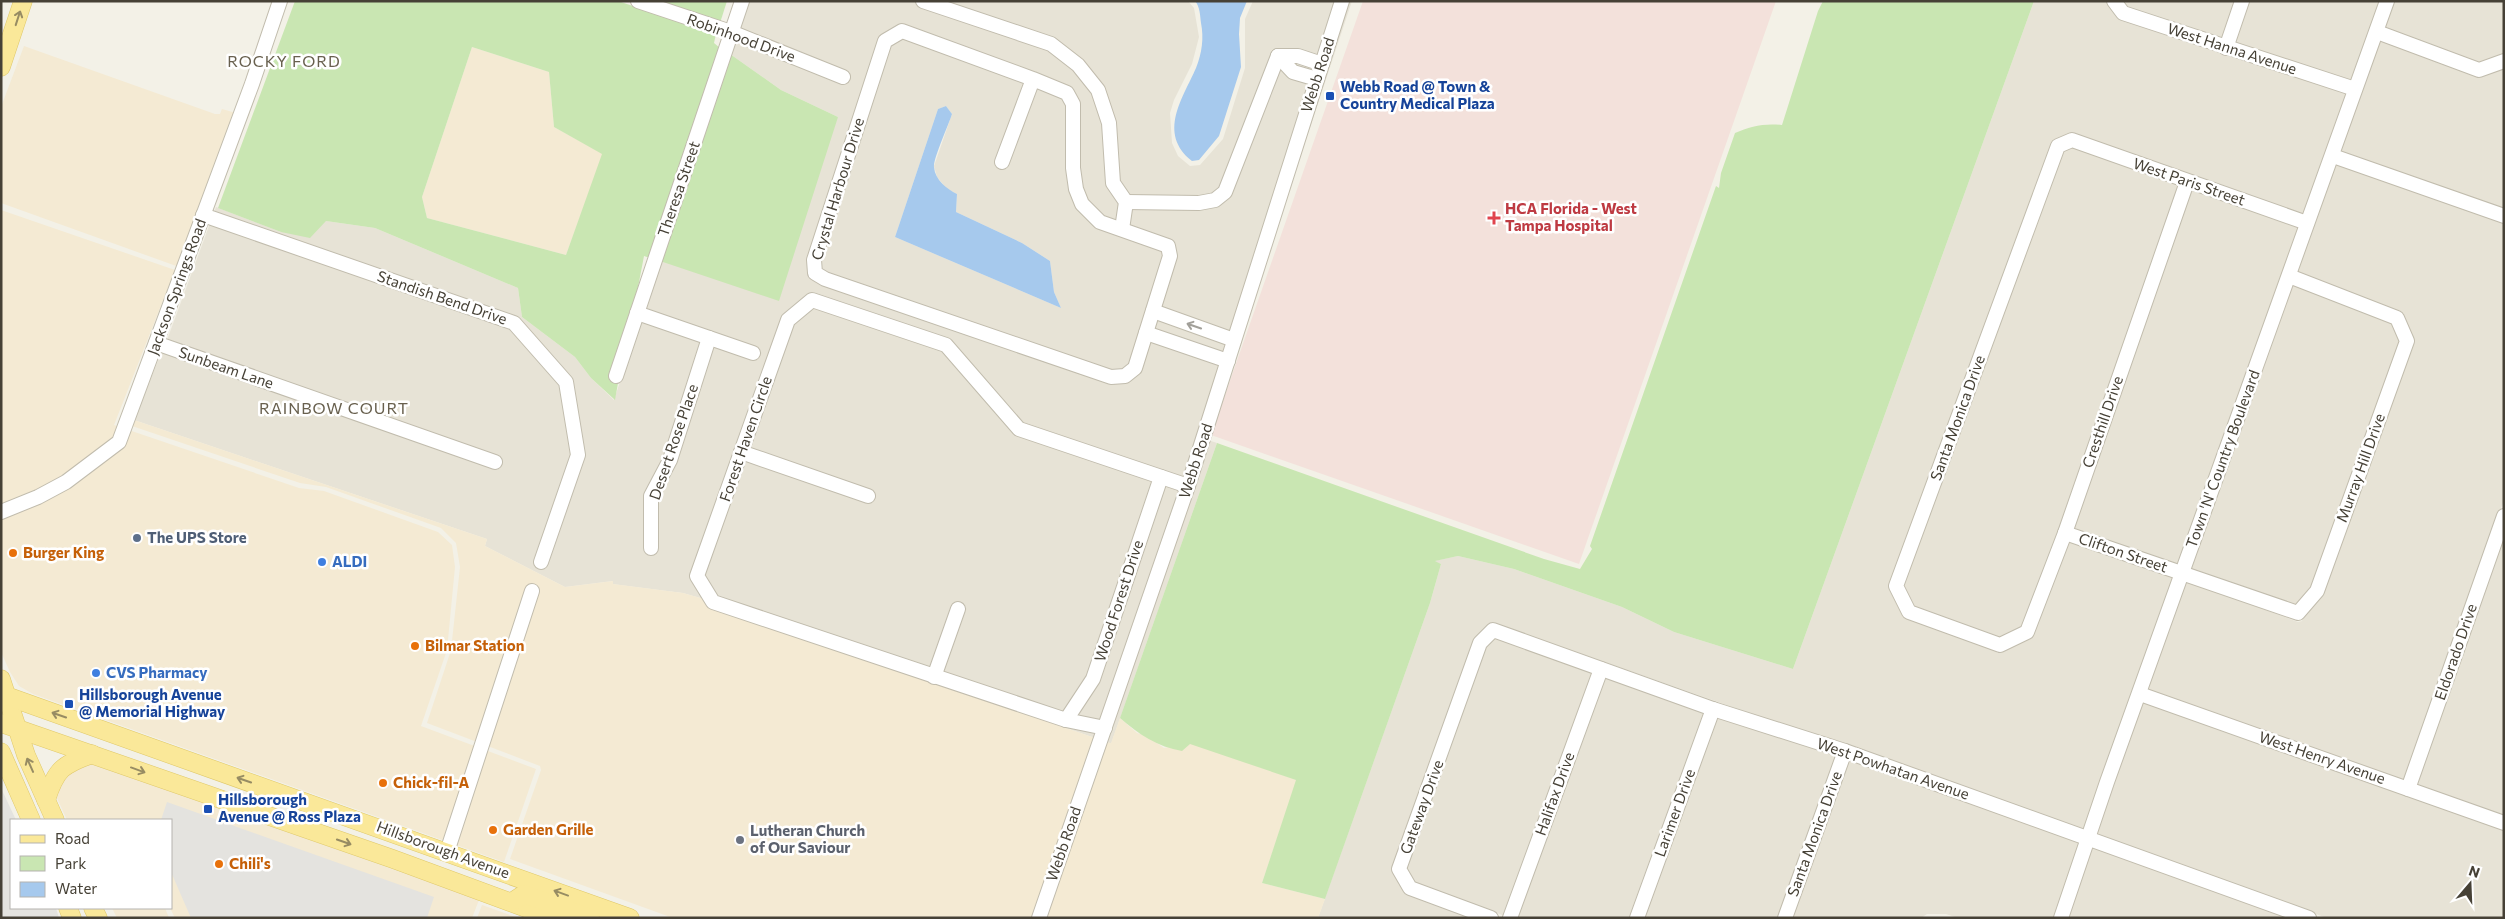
<svg xmlns="http://www.w3.org/2000/svg" width="2505" height="919" viewBox="0 0 2505 919" font-family="Commissioner,sans-serif">
  <style>
    .residential { fill: #e7e3d6; fill-rule: evenodd }
    .commercial { fill: #f4ead3 }
    .medical { fill: #f3e1db }
    .green { fill: #c9e6b2; fill-rule: evenodd }
    .parking { fill: #e4e3df }
    .water { fill: #a6c9ed }
    .lines { fill: none; stroke-linecap: round; stroke-linejoin: round }
    .minor-casing { stroke: #c1bcad; stroke-width: 16 }
    .major-casing { stroke: #dfc869; stroke-width: 19 }
    .minor { stroke: #fff; stroke-width: 14 }
    .major { stroke: #fae899; stroke-width: 18 }
    .oneway { stroke: #978c63 }
    .oneway2 { stroke: #a2a09a }
    .transit-dot { fill: #1a4fb4; stroke: #fff; stroke-width: 2 }
    .health-dot { fill: #e0444e; stroke: #fff; stroke-width: 2 }
    .service-dot { fill: #5c6f8a; stroke: #fff; stroke-width: 2 }
    .food-dot { fill: #e8710a; stroke: #fff; stroke-width: 2 }
    .shop-dot { fill: #3f7fe0; stroke: #fff; stroke-width: 2 }
    .worship-dot { fill: #6b7280; stroke: #fff; stroke-width: 2 }
    .labels { text-anchor: middle; stroke-width: 5; stroke-linejoin: round; paint-order: stroke }
    .street-label { font-size: 15px; fill: #464136; stroke: #fff }
    .transit-label { font-size: 15px; font-weight: bold; fill: #164399; stroke: #fff; text-anchor: start }
    .health-label { font-size: 15px; font-weight: bold; fill: #be3a42; stroke: #fff; text-anchor: start }
    .service-label { font-size: 15px; font-weight: bold; fill: #4e5e75; stroke: #fff; text-anchor: start }
    .food-label { font-size: 15px; font-weight: bold; fill: #c56008; stroke: #fff; text-anchor: start }
    .shop-label { font-size: 15px; font-weight: bold; fill: #366cbe; stroke: #fff; text-anchor: start }
    .worship-label { font-size: 15px; font-weight: bold; fill: #5b616d; stroke: #fff; text-anchor: start }
    .neighbourhood-label { font-size: 16px; letter-spacing: 1px; fill: #68604e; stroke: #fff }
  </style>
  <rect width="100%" height="100%" fill="#f3f1e7"/>
  <g class="residential">
    <path d="M748 1H1188L1194 8 1199 37 1192 64 1174 100 1170 113 1172 143 1178 156 1190 166 1200 165 1223 139 1245 68V19L1253 1H1336L1181 490 1095 738 892 668 860 644 683 593 612 584 613 581 565 587 485 546 487 539 134 420 162 351 498 470 501 458 167 340 216 207 281 232 326 221 375 228 518 288 522 317 575 357 591 378 614 400 640 321 702 342 665 458 646 496 645 554 656 553 657 497 712 346 756 360 760 349 644 309 660 261 838 117 781 90 730 54 734 40 846 84 850 73 738 29ZM946 106 952 114 934 166 937 177 947 189 957 194 956 212 1022 243 1050 261 1054 292 1061 308 895 237 938 109Z"/>
    <path d="M1347 1H1352L1243 329Z"/>
    <path d="M2034 1H2107L2121 19 2348 93 2304 216 2077 135 2076 133H2070L1891 584 1904 615 1996 650 1997 653 2003 652 2004 649 2029 638 2068 540 2175 577 2085 831 1496 624 1477 635 1395 873 1473 918H1318L1430 603 1441 564 1434 561 1458 556 1514 569 1622 607 1674 632 1793 669Z"/>
    <path d="M2121 1H2237L2223 40 2126 8Z"/>
    <path d="M2248 1H2381L2352 81 2234 44Z"/>
    <path d="M2393 1H2504V55L2480 64 2384 28Z"/>
    <path d="M2380 39 2477 76 2504 67V210L2340 152Z"/>
    <path d="M2072 147 2180 186 2060 531 2023 628 2000 638 1913 607 1902 585 2062 151Z"/>
    <path d="M2336 163 2504 223V500L2405 781 2147 690 2185 580 2298 622 2302 621 2412 343 2403 317 2404 314 2399 310 2397 311 2296 272Z"/>
    <path d="M2190 190 2300 227 2179 565 2072 529Z"/>
    <path d="M2292 283 2393 323 2401 342 2312 588 2297 606 2189 569Z"/>
    <path d="M1208 440 1217 443 1111 744 1106 742Z"/>
    <path d="M2504 532V816L2415 785Z"/>
    <path d="M1494 637 1593 673 1505 916 1414 883 1405 868 1485 646Z"/>
    <path d="M1604 677 1706 713 1632 918H1516Z"/>
    <path d="M2143 701 2504 829V918H2327L2095 835Z"/>
    <path d="M1716 716 1838 755 1780 918H1643Z"/>
    <path d="M1848 759 2081 843 2055 918H1958L1946 914H1927L1921 918H1791Z"/>
    <path d="M2091 847 2291 918H2066Z"/>
  </g>
  <g class="commercial">
    <path d="M24 46 215 114H220L222 109 236 113 179 267 1 203V107Z"/>
    <path d="M472 47 549 72 554 127 603 154 566 255 427 218 422 197Z"/>
    <path d="M1 210 175 270 114 425 299 488 324 491 438 532 452 545 455 567 447 650 421 726 536 769 504 862 33 694 19 686 10 672 1 652Z"/>
    <path d="M134 420 487 539 485 546 565 587 613 581V584L683 593 860 644 892 668 1095 738 1033 918H673L510 859 541 770 540 766 427 723 451 650 460 567 456 543 441 528 326 487 300 483 132 426Z"/>
    <path d="M1120 718 1137 733 1147 736 1164 748 1190 743 1297 780 1262 883 1325 899 1318 918H1045L1106 742 1111 743Z"/>
    <path d="M94 763 479 900 472 918H175L170 908 171 820H67L56 796 61 775Z"/>
    <path d="M482 905 518 918H477Z"/>
    <path d="M112 908H165L169 918H117Z"/>
  </g>
  <path class="medical" d="M1363 1H1776L1579 564 1211 435Z"/>
  <g class="green">
    <path d="M295 1H618L716 34 714 43 720 48 650 258 644 256 635 303 609 380 618 383 615 400 591 378 575 357 522 317 518 288 375 228 326 221 310 238 281 232 218 208ZM472 47 549 72 554 127 602 154 566 255 427 218 422 197Z"/>
    <path d="M657 1H727L720 23Z"/>
    <path d="M1823 1H2034L1793 669 1674 632 1622 607 1514 569 1458 556 1435 561 1441 564 1430 603 1325 899 1262 883 1296 780 1190 744 1182 751C1158 747 1138 734 1120 718L1217 443 1544 559 1580 569 1592 549 1590 546 1716 186 1719 188 1721 173 1735 133C1750 126 1765 123 1782 125L1818 11Z"/>
    <path d="M730 54 781 90 838 117 779 301 660 261Z"/>
  </g>
  <g class="parking">
    <path d="M1 788 16 820H11V908H56L59 918H1Z"/>
    <path d="M167 802 434 897 427 918H191L171 872V820H161Z"/>
  </g>
  <g class="water">
    <path d="M1195 1H1247L1240 18 1239 34 1241 67 1219 136 1199 160 1192 161C1157 133 1183 98 1196 68 1202 53 1204 38 1201 23 1200 15 1200 7 1195 1Z"/>
    <path d="M946 106 952 114C949 124 933 159 934 167 935 180 947 189 957 194L956 212 1022 243 1050 261 1054 292 1061 308 895 237 938 109Z"/>
  </g>
  <g class="lines">
    <g class="minor-casing">
      <g id="minor">
        <path d="M638 1 731 32 843 77"/>
        <path d="M923 1 1051 44 1078 65 1098 90 1109 123 1113 183 1126 202 1122 229"/>
        <path d="M2114 1 2123 13 2355 89"/>
        <path d="M2377 32 2479 70 2504 61"/>
        <path d="M2226 48 2242 1"/>
        <path d="M1278 56 1293 72 1317 79"/>
        <path d="M1278 56H1298L1322 64"/>
        <path d="M2333 156 2504 216"/>
        <path d="M1002 162 1033 79 902 31 885 41 814 260 815 273 825 279 1111 377 1125 376 1135 368 1170 256 1168 246 1100 222 1082 204 1076 189 1073 168V104L1067 93 1033 79"/>
        <path d="M2187 182 2065 533 2027 632 2000 645 1909 612 1896 586 2058 146 2072 140 2307 223"/>
        <path d="M1126 202 1199 203 1215 200 1225 192 1278 56"/>
        <path d="M203 215 514 323 566 382 578 455 541 562"/>
        <path d="M1153 311 1234 340"/>
        <path d="M637 313 753 353"/>
        <path d="M1146 333 1228 361"/>
        <path d="M156 343 495 462"/>
        <path d="M616 376 742 1"/>
        <path d="M741 452 868 496"/>
        <path d="M1 512 38 497 66 482 119 442 252 84 280 1"/>
        <path d="M2065 533 2298 613 2317 591 2407 341 2397 318 2289 276"/>
        <path d="M651 548V496L670 460 709 338"/>
        <path d="M934 677 958 609"/>
        <path d="M2140 694 2504 823"/>
        <path d="M1066 720 1093 679 1161 477"/>
        <path d="M1105 728 1066 720 713 602 697 576 788 320 812 300 946 345 1019 429 1188 486"/>
        <path d="M2408 789 2504 516"/>
        <path d="M447 852 532 591"/>
        <path d="M1039 918 1188 486 1342 1"/>
        <path d="M1491 918 1410 888 1399 869 1480 643 1493 630 1713 709 1845 751 2309 918"/>
        <path d="M1510 918 1601 669"/>
        <path d="M1637 918 1713 709"/>
        <path d="M1785 918 1845 751"/>
        <path d="M2061 918 2107 782 2387 1"/>
      </g>
    </g>
    <g class="major-casing">
      <g id="major">
        <path d="M1 67 23 1"/>
        <path d="M1 679 26 755 55 820"/>
        <path d="M1 694 630 918"/>
        <path d="M1 723 393 859 553 918"/>
        <path d="M1 752 31 820"/>
        <path d="M46 800C56 769 62 765 92 754"/>
        <path d="M515 900 524 894 590 918"/>
        <path d="M68 908 72 918"/>
        <path d="M93 908 98 918"/>
      </g>
    </g>
    <use href="#minor" class="minor"/>
    <use href="#major" class="major"/>
  </g>
  <defs><path id="oneway-shaft" d="M-6 0H5M1.5-3L5.5 0L1.5 3" fill="none" stroke-width="1.6" stroke-linecap="round" stroke-linejoin="round" transform="scale(1.25)"/></defs>
  <g class="oneway">
    <use href="#oneway-shaft" transform="translate(18 18) rotate(-72)"/>
    <use href="#oneway-shaft" transform="translate(59 715) rotate(-161)"/>
    <use href="#oneway-shaft" transform="translate(30 765) rotate(-114)"/>
    <use href="#oneway-shaft" transform="translate(138 770) rotate(20)"/>
    <use href="#oneway-shaft" transform="translate(244 780) rotate(-161)"/>
    <use href="#oneway-shaft" transform="translate(344 842) rotate(19)"/>
    <use href="#oneway-shaft" transform="translate(561 893) rotate(-160)"/>
  </g>
  <use class="oneway2" href="#oneway-shaft" transform="translate(1194 326) rotate(-161)"/>
  <g class="transit-dot">
    <rect x="1325" y="91" width="10" height="10" rx="2.5"/>
    <rect x="64" y="699" width="10" height="10" rx="2.5"/>
    <rect x="203" y="804" width="10" height="10" rx="2.5"/>
  </g>
  <path class="health-dot" d="M1491.5 210.5h5v5h5v5h-5v5h-5v-5h-5v-5h5z"/>
  <circle class="service-dot" cx="137" cy="538" r="5"/>
  <g class="food-dot">
    <circle cx="13" cy="553" r="5"/>
    <circle cx="415" cy="646" r="5"/>
    <circle cx="383" cy="783" r="5"/>
    <circle cx="493" cy="830" r="5"/>
    <circle cx="219" cy="864" r="5"/>
  </g>
  <g class="shop-dot">
    <circle cx="322" cy="562" r="5"/>
    <circle cx="96" cy="673" r="5"/>
  </g>
  <circle class="worship-dot" cx="740" cy="840" r="5"/>
  <g class="labels">
    <g class="street-label">
      <text transform="translate(741 38) rotate(20)" y="5">Robinhood Drive</text>
      <text transform="translate(2232 49) rotate(18)" y="5">West Hanna Avenue</text>
      <text transform="translate(1318 75) rotate(-72)" y="5">Webb Road</text>
      <text transform="translate(2189 182) rotate(19)" y="5">West Paris Street</text>
      <text transform="translate(679 189) rotate(-71)" y="5">Theresa Street</text>
      <text transform="translate(838 189) rotate(-73)" y="5">Crystal Harbour Drive</text>
      <text transform="translate(177 287) rotate(-70)" y="5">Jackson Springs Road</text>
      <text transform="translate(442 298) rotate(19)" y="5">Standish Bend Drive</text>
      <text transform="translate(226 368) rotate(19)" y="5">Sunbeam Lane</text>
      <text transform="translate(1958 418) rotate(-70)" y="5">Santa Monica Drive</text>
      <text transform="translate(2103 422) rotate(-71)" y="5">Cresthill Drive</text>
      <text transform="translate(746 439) rotate(-71)" y="5">Forest Haven Circle</text>
      <text transform="translate(674 442) rotate(-71)" y="5">Desert Rose Place</text>
      <text transform="translate(2223 459) rotate(-70)" y="5">Town 'N' Country Boulevard</text>
      <text transform="translate(1196 461) rotate(-72)" y="5">Webb Road</text>
      <text transform="translate(2361 468) rotate(-70)" y="5">Murray Hill Drive</text>
      <text transform="translate(2123 553) rotate(19)" y="5">Clifton Street</text>
      <text transform="translate(1119 601) rotate(-72)" y="5">Wood Forest Drive</text>
      <text transform="translate(2456 652) rotate(-71)" y="5">Eldorado Drive</text>
      <text transform="translate(2322 758) rotate(19)" y="5">West Henry Avenue</text>
      <text transform="translate(1893 769) rotate(19)" y="5">West Powhatan Avenue</text>
      <text transform="translate(1555 794) rotate(-70)" y="5">Halifax Drive</text>
      <text transform="translate(1422 807) rotate(-70)" y="5">Gateway Drive</text>
      <text transform="translate(1675 813) rotate(-70)" y="5">Larimer Drive</text>
      <text transform="translate(1815 834) rotate(-70)" y="5">Santa Monica Drive</text>
      <text transform="translate(1064 844) rotate(-71)" y="5">Webb Road</text>
      <text transform="translate(443 850) rotate(20)" y="5">Hillsborough Avenue</text>
    </g>
    <g class="transit-label">
      <text x="1340" y="92">Webb Road @ Town &amp;<tspan x="1340" dy="17">Country Medical Plaza</tspan></text>
      <text x="79" y="700">Hillsborough Avenue<tspan x="79" dy="17">@ Memorial Highway</tspan></text>
      <text x="218" y="805">Hillsborough<tspan x="218" dy="17">Avenue @ Ross Plaza</tspan></text>
    </g>
    <g class="health-label">
      <text x="1505" y="214">HCA Florida - West<tspan x="1505" dy="17">Tampa Hospital</tspan></text>
    </g>
    <g class="service-label">
      <text x="147" y="543">The UPS Store</text>
    </g>
    <g class="food-label">
      <text x="23" y="558">Burger King</text>
      <text x="425" y="651">Bilmar Station</text>
      <text x="393" y="788">Chick-fil-A</text>
      <text x="503" y="835">Garden Grille</text>
      <text x="229" y="869">Chili's</text>
    </g>
    <g class="shop-label">
      <text x="332" y="567">ALDI</text>
      <text x="106" y="678">CVS Pharmacy</text>
    </g>
    <g class="worship-label">
      <text x="750" y="836">Lutheran Church<tspan x="750" dy="17">of Our Saviour</tspan></text>
    </g>
    <g class="neighbourhood-label">
      <text x="284" y="67">ROCKY FORD</text>
      <text x="334" y="414">RAINBOW COURT</text>
    </g>
  </g>
  <rect width="2505" height="919" fill="none" stroke="#464136" stroke-width="5"/>
  <rect x="10" y="819" width="162" height="90" fill="#ffffff" stroke="#b5b3af"/>
  <rect x="20" y="835" width="25" height="8" fill="#fae899" stroke="#b5b3af"/>
  <text x="55" y="844" font-size="15" fill="#464136">Road</text>
  <rect x="20" y="856" width="25" height="15" fill="#c9e6b2" stroke="#b5b3af"/>
  <text x="55" y="869" font-size="15" fill="#464136">Park</text>
  <rect x="20" y="882" width="25" height="15" fill="#a6c9ed" stroke="#b5b3af"/>
  <text x="55" y="894" font-size="15" fill="#464136">Water</text>
  <g transform="translate(2470 884) rotate(19)" stroke="#ffffff" stroke-width="4" paint-order="stroke">
  <path d="M0-4L9 19L0 12L-9 19Z" fill="#464136"/>
  <text y="-8" font-size="14" font-weight="bold" text-anchor="middle" fill="#464136">N</text>
  </g>
</svg>
